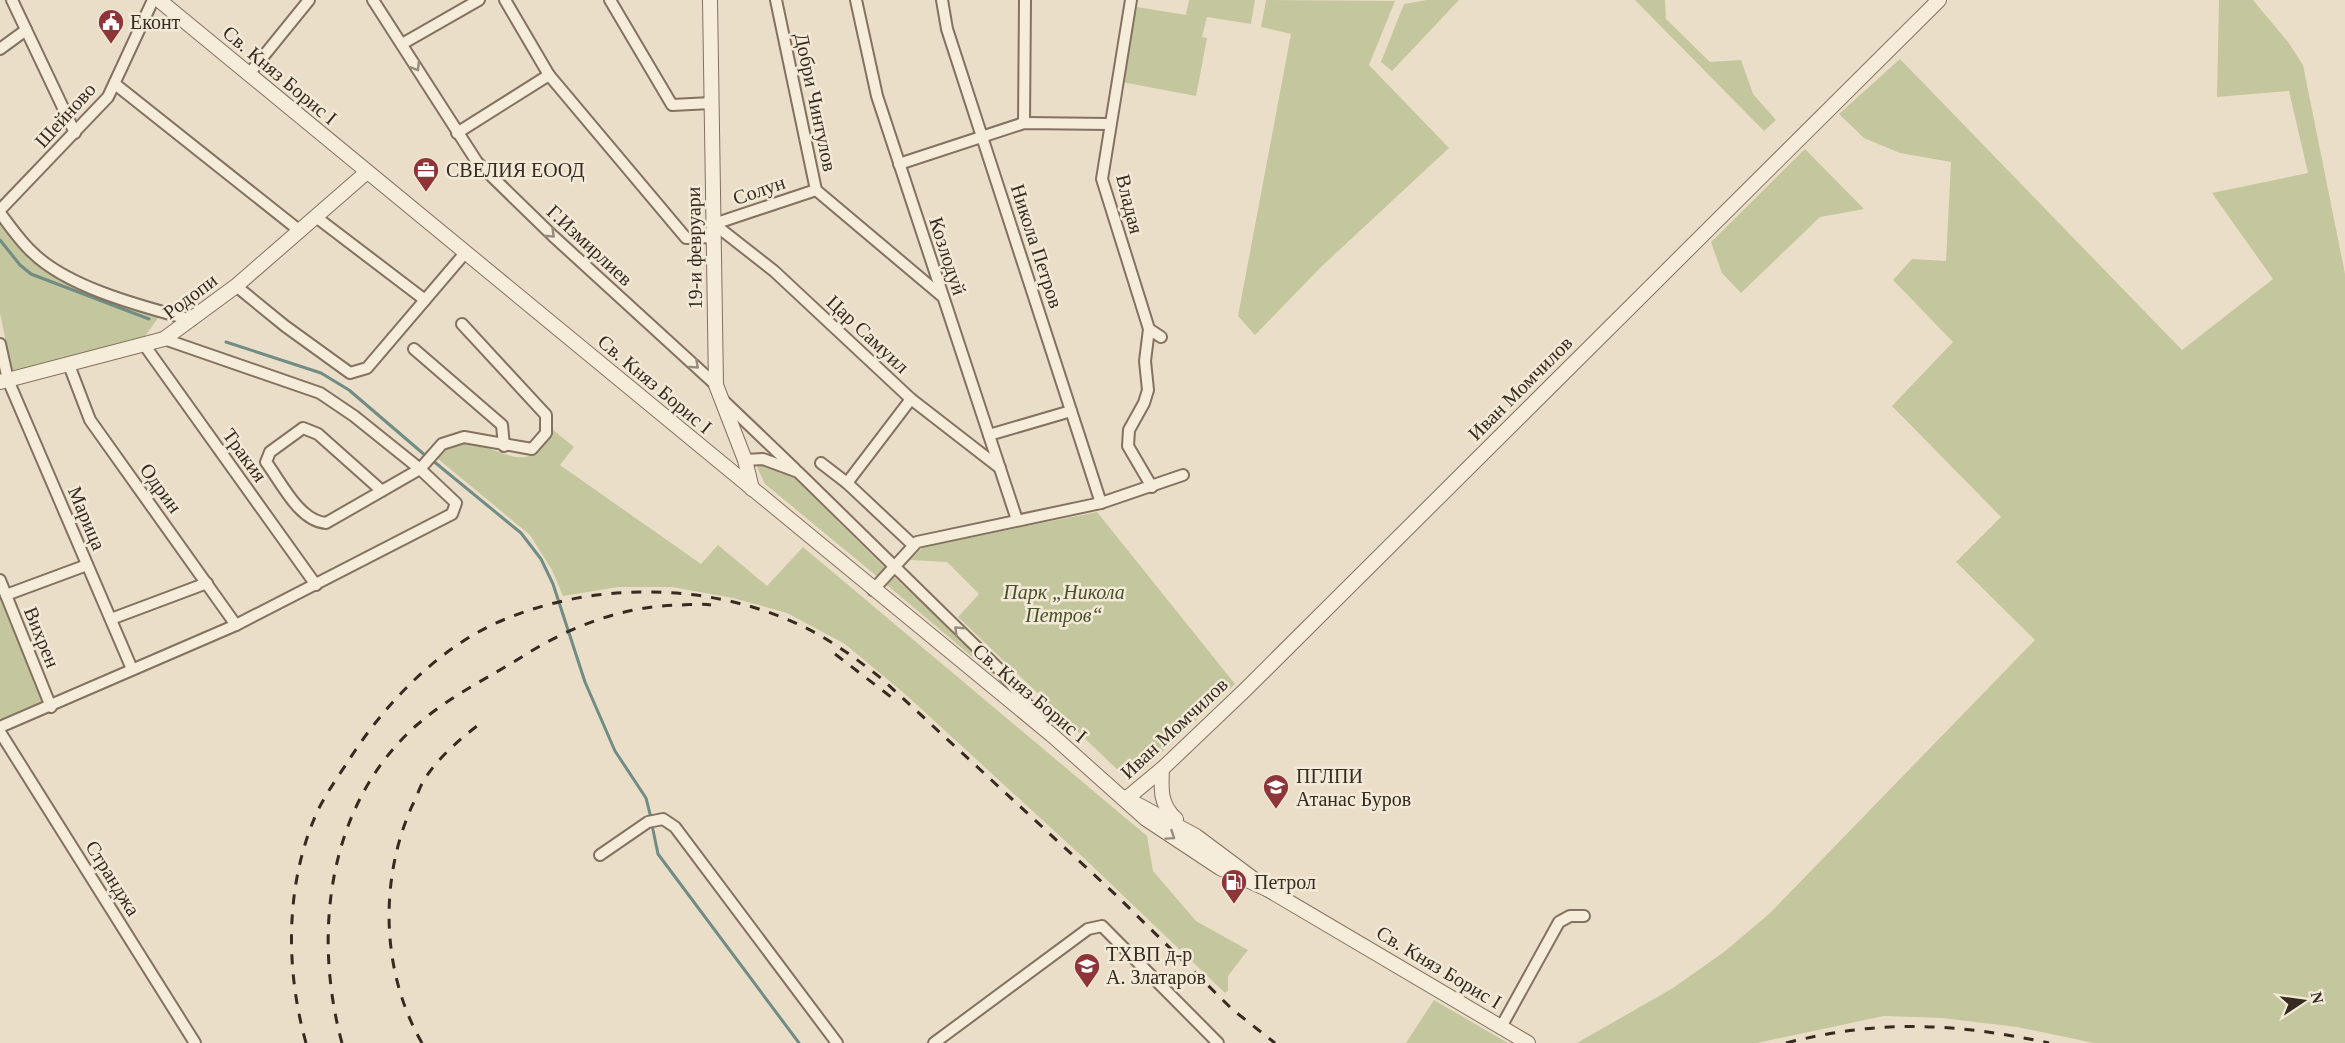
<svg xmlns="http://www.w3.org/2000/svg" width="2345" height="1043" viewBox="0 0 2345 1043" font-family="Georgia,serif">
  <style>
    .green { fill: #c4c79d }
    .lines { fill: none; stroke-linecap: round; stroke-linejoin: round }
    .stream { stroke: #708c84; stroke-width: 3 }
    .minor-casing { stroke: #84715f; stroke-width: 14 }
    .tertiary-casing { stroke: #84715f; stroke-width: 16 }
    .minor { stroke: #f5ecda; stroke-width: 10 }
    .tertiary { stroke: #f5ecda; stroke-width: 14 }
    .rail { stroke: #362a21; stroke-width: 3; stroke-dasharray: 10 10; stroke-linecap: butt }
    .oneway { stroke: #968b7e }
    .labels { text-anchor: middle; stroke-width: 5; stroke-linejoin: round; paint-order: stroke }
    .poi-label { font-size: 20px; fill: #362a21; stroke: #f2e9d7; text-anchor: start }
    .street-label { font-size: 20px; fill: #362a21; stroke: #f2e9d7 }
    .park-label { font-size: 20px; font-style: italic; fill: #48502a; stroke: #f2e9d7 }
  </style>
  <rect width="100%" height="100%" fill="#eadec8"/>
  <g class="green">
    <path d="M1189 0H1255L1251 24 1207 17 1202 37 1207 38 1196 96 1122 82 1137 7 1186 15Z"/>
    <path d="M1266 0 1395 1 1369 65 1449 148 1322 266 1255 335 1238 316 1291 34 1261 27Z"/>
    <path d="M1427 0H1459L1392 71 1381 62 1404 4Z"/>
    <path d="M1635 0H1665L1666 19 1710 62 1741 60 1753 94 1776 120 1764 131Z"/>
    <path d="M2219 0H2253L2288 42 2303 65 2345 274V1043H2094L2017 1027 1942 1018 1884 1016 1757 1043H1577L1673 988 1724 952 1769 914 2035 640 1956 562 2001 517 1892 406 1953 342 1893 280 1912 259 1946 261 1951 162 1900 153 1864 138 1839 114 1900 59 2182 350 2273 279 2212 193 2308 173 2289 91 2217 97Z"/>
    <path d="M1805 149 1864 209 1820 217 1741 293 1722 273 1711 242Z"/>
    <path d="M0 220 31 261 68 283 161 314 145 336 12 372 0 313Z"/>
    <path d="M552 429 574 447 560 465 701 564 718 545 767 586 803 547 1147 836 1153 871 1196 921 1248 950 1228 976V991L1225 993 1086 860 905 694 845 644 787 613 733 598 672 587H618L563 596 552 570 530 535 437 458C478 413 525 498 552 429Z"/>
    <path d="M763 465 794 478 887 570 879 578 765 484 757 467Z"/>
    <path d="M1097 512 1235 684 1143 770 1121 773 958 617 979 594 947 562 910 560 923 547Z"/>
    <path d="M894 577 997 672 995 676 887 585Z"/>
    <path d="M0 595 43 699V706L4 722 0 718Z"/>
    <path d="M1434 1000 1508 1043H1406Z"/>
  </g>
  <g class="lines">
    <g class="stream">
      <path d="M0 240 20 265 31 274 149 319"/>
      <path d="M226 342 321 373 349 390 426 456"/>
      <path d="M432 460 521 533 541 559 553 584 585 682 615 751 646 798 651 818"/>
      <path d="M652 825 658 854 799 1043"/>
    </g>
    <g class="minor-casing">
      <g id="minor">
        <path d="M12 0 75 133"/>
        <path d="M373 0 477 162 553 236 716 385"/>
        <path d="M505 0 549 75 686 238 714 237"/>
        <path d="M610 0 672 105 711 103"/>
        <path d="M776 0 816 190 943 297"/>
        <path d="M856 0 877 96 1017 520"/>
        <path d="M942 0 947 29 1101 503"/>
        <path d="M1131 0 1102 179 1149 329 1161 337"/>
        <path d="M402 44 479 0"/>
        <path d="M0 49 26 30"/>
        <path d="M249 74 309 0"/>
        <path d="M115 84 300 231"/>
        <path d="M1024 123 1025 0"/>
        <path d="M457 133 549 75"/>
        <path d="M899 164 1024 123 1109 124"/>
        <path d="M0 210 108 97 153 0"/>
        <path d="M0 213C10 226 20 241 32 252 68 288 144 307 192 320"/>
        <path d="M316 217 425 300"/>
        <path d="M714 224 774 271 911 399 1000 468"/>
        <path d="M714 224 816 190"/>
        <path d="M236 286 285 326 350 373 367 368 465 253"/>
        <path d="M1149 329 1145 361 1148 390 1144 403 1129 430 1128 446 1152 487"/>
        <path d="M0 344 8 380 132 669"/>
        <path d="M145 346 316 585"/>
        <path d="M414 349 502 425 504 446"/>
        <path d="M69 365 90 420 236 625"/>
        <path d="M724 401 795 469"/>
        <path d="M989 435 1071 411"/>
        <path d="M745 460 763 459 798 472 999 669 1040 720"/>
        <path d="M821 463 847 483 913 545"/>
        <path d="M847 483 911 399"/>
        <path d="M382 491 318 434 303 428 270 452 266 462C281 482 299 521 326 523L420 469 442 444 464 437 532 449 546 433V415L462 324"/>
        <path d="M0 580 51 707"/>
        <path d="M873 590 917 542 1101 503 1183 475"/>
        <path d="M6 595 87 565"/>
        <path d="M111 619 207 583"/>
        <path d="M0 727 236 625 452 514 456 503 420 469 354 416 320 393 164 339"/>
        <path d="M0 732 195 1043"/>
        <path d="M600 855 648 822 663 819 675 827 837 1043"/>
        <path d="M1501 1027 1559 922 1570 916H1584"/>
        <path d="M934 1043 1088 929 1102 926 1218 1043"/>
      </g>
    </g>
    <g class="tertiary-casing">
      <g id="tertiary">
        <path d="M159 0 1053 736 1146 819 1220 868 1267 889"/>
        <path d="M710 0 716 385 745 460 752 489"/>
        <path d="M0 382 164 339 236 286 367 172"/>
        <path d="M1162 769C1161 789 1160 805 1176 819"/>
        <path d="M1126 799 1162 769 1245 690 1939 0"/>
        <path d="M1133 802 1196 836 1267 889 1528 1043"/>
      </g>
    </g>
    <use href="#minor" class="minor"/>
    <use href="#tertiary" class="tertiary"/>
    <g class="rail">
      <path d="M835 654 895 700"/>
      <path d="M306 1043C285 968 285 882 318 810 326 794 337 778 347 763 384 704 441 644 508 618 600 581 712 583 802 626 831 640 857 659 882 679L1116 895 1233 1010 1275 1043"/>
      <path d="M342 1043C312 933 328 802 418 724 450 696 490 677 525 655 571 626 624 606 679 605 689 605 701 603 711 605"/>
      <path d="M422 1043C381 972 379 880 412 806 417 797 420 785 426 777 440 756 461 738 481 723"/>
      <path d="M1786 1043C1881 1019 1954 1023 2049 1043"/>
    </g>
  </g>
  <defs><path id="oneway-chevron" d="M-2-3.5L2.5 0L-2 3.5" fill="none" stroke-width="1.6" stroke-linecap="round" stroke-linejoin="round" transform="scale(1.5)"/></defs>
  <g class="oneway">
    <use href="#oneway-chevron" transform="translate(416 67) rotate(58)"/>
    <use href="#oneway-chevron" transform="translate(551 234) rotate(44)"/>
    <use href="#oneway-chevron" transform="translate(695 365) rotate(42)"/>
    <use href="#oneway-chevron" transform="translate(958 630) rotate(-136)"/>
    <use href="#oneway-chevron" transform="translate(1171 836) rotate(34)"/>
  </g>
  <defs>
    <g id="civic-pin" transform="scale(1.35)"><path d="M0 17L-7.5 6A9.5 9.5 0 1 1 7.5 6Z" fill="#8d3539" stroke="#f2e9d7"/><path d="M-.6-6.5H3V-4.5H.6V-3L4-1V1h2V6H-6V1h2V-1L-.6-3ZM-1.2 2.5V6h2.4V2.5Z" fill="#fff"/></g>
    <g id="office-pin" transform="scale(1.35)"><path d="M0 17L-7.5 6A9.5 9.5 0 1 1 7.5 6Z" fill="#8d3539" stroke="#f2e9d7"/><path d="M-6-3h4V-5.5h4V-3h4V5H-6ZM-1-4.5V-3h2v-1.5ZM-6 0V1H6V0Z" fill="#fff"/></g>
    <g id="school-pin" transform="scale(1.35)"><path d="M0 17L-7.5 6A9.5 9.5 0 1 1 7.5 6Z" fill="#8d3539" stroke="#f2e9d7"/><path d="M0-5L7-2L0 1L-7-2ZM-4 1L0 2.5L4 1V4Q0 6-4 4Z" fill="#fff"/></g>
    <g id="fuel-pin" transform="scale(1.35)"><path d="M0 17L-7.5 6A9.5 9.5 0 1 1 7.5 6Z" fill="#8d3539" stroke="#f2e9d7"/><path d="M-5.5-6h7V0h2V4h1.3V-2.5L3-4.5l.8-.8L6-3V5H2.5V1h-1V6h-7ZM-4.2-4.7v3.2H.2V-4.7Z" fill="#fff"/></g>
  </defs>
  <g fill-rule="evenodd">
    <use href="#civic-pin" x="111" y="22"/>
    <use href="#office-pin" x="426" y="170"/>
    <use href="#school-pin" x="1276" y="787"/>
    <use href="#fuel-pin" x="1234" y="882"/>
    <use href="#school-pin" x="1087" y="966"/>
  </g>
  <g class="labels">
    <g class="poi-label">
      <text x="130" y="29">Еконт</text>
      <text x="446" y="177">СВЕЛИЯ ЕООД</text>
      <text x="1296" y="783">ПГЛПИ<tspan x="1296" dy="23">Атанас Буров</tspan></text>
      <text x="1254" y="889">Петрол</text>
      <text x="1106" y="961">ТХВП д-р<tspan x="1106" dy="23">А. Златаров</tspan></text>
    </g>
    <g class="street-label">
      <text transform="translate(280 75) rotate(40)" y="7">Св. Княз Борис I</text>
      <text transform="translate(816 102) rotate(78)" y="7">Добри Чинтулов</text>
      <text transform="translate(65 115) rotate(-48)" y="7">Шейново</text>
      <text transform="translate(759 190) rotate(-19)" y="7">Солун</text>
      <text transform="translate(1130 204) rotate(76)" y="7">Владая</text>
      <text transform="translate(590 245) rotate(43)" y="7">Г.Измирлиев</text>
      <text transform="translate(1037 246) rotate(72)" y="7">Никола Петров</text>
      <text transform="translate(694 248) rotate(-91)" y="7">19-и февруари</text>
      <text transform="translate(948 256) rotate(72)" y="7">Козлодуй</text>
      <text transform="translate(190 296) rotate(-37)" y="7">Родопи</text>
      <text transform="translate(868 334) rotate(43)" y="7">Цар Самуил</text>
      <text transform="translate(655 384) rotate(40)" y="7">Св. Княз Борис I</text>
      <text transform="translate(1520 388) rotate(-45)" y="7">Иван Момчилов</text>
      <text transform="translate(245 455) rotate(54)" y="7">Тракия</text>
      <text transform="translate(161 488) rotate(54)" y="7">Одрин</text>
      <text transform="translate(87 518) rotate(67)" y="7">Марица</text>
      <text transform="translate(42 637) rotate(68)" y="7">Вихрен</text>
      <text transform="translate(1030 693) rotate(40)" y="7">Св. Княз Борис I</text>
      <text transform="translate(1174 728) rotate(-43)" y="7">Иван Момчилов</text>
      <text transform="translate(113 878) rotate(58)" y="7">Странджа</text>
      <text transform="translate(1439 967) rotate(31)" y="7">Св. Княз Борис I</text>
    </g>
    <g class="park-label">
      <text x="1064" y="599">Парк „Никола<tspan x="1064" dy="23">Петров“</tspan></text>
    </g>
  </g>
  <g transform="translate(2303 1001) rotate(77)" stroke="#f2e9d7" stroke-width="4.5" paint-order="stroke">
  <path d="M0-4.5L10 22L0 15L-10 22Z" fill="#362a21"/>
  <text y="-9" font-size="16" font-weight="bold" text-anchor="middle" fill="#362a21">N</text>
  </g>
</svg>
